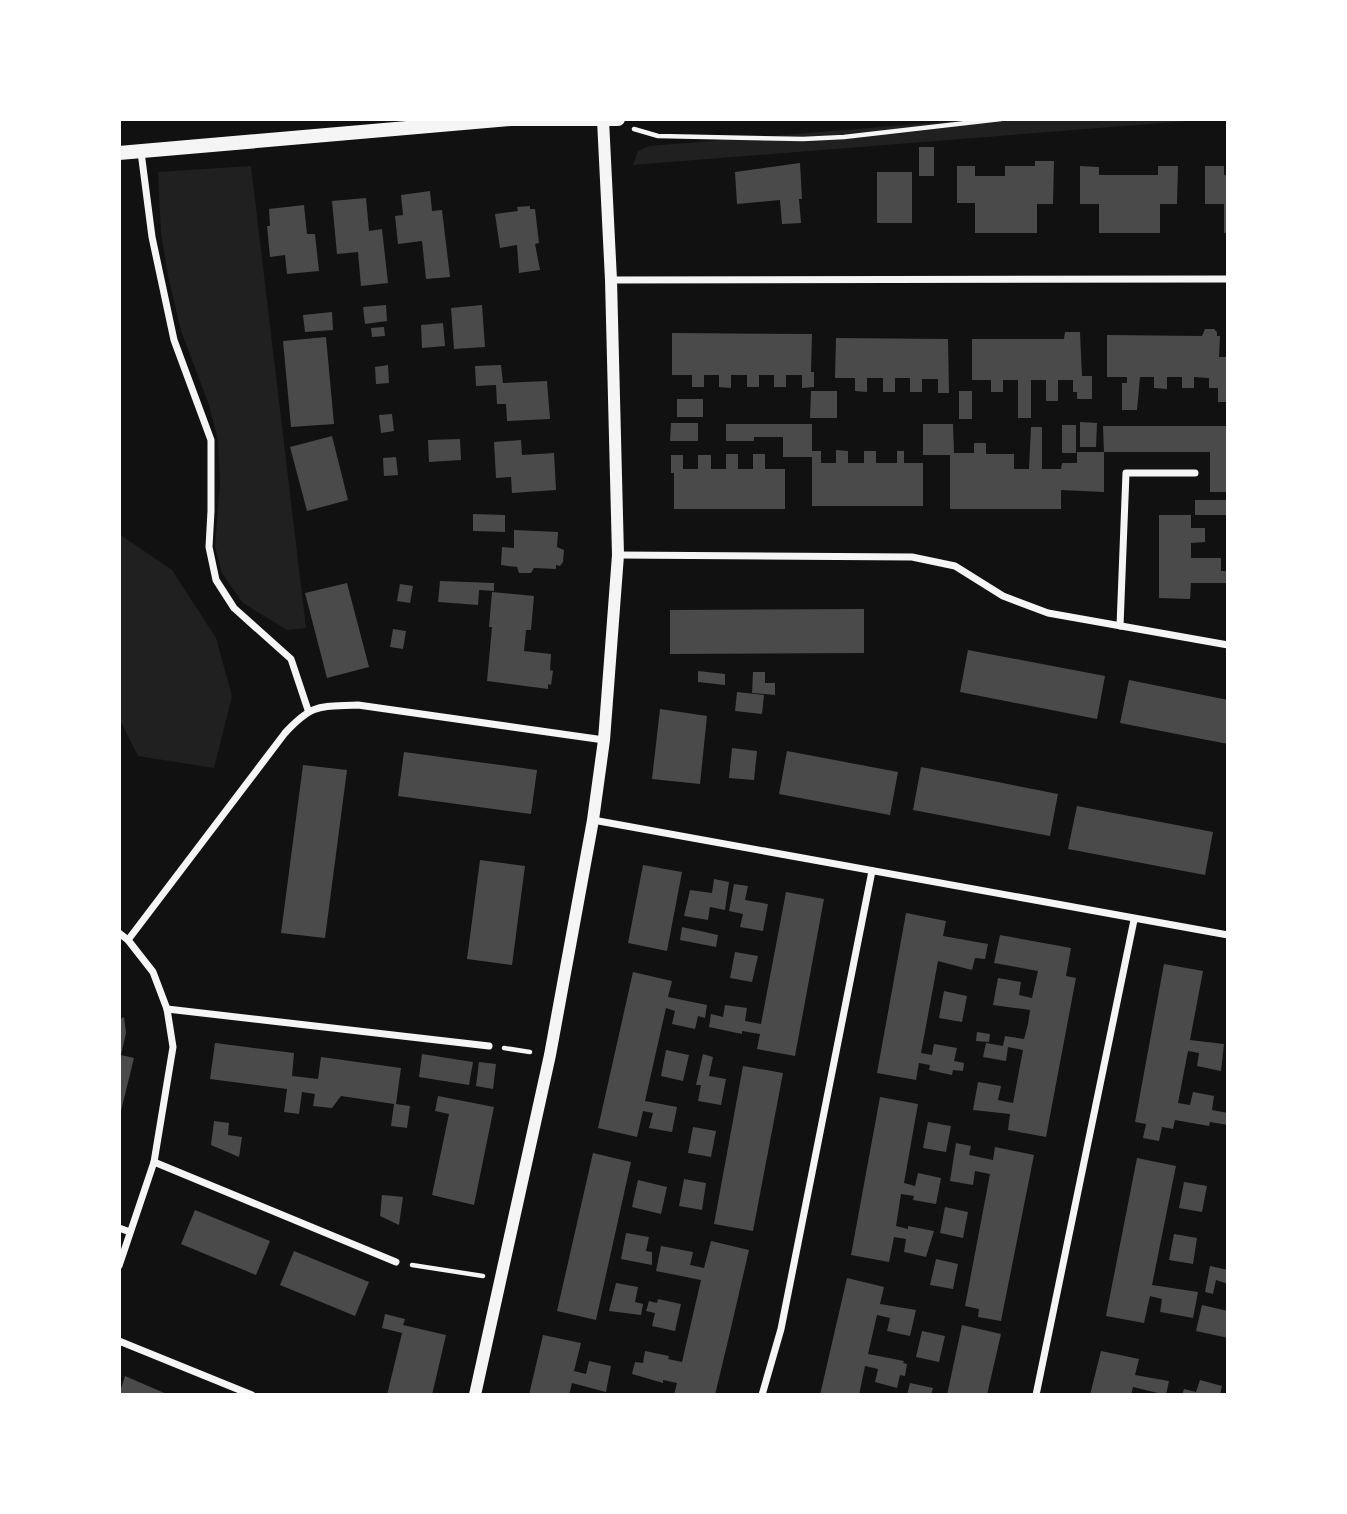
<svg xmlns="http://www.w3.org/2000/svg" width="1347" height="1514" viewBox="0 0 1347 1514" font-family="'Space Grotesk',sans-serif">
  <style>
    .green { fill: #202020 }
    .building { fill: #4a4a4a }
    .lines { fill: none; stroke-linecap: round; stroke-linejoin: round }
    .path { stroke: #f5f5f5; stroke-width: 4.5 }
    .minor { stroke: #f5f5f5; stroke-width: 7 }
    .tertiary { stroke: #f5f5f5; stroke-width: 12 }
    .secondary { stroke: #f5f5f5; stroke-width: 14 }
  </style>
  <rect width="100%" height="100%" fill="#111"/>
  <g class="green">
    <path d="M979 119H1213L633 165 638 151 649 146Z"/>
    <path d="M251 166 306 628 287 630 243 603 222 573 215 546 220 484 218 440 209 405 181 331 168 276 161 233 158 172Z"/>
    <path d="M119 534 172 570 216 638 232 696 214 768 138 756 119 718Z"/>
  </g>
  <g class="building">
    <rect x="919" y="147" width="15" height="29"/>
    <path d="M1035 161H1054L1053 204H1037V233H975V203H957V166H975V176H1005V166H1035Z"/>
    <path d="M800 163 802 199H799L801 223 782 224 780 200 737 204 735 172Z"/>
    <path d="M1080 166 1099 167V175H1158V166H1178L1177 204H1160V233H1099V204H1080Z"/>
    <path d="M1205 166H1224V175H1228V233H1224V204H1205Z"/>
    <rect x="877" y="172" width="35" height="51"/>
    <path d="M430 191 432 211 442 210 450 277 426 279 422 241 398 244 395 216 403 215 401 195Z"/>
    <path d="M366 198 369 231 382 229 388 283 361 286 358 252 337 254 332 201Z"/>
    <path d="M304 205 307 234H315L319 271 287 274 285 255 270 257 267 226H270L269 209Z"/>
    <path d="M530 206V209H535L539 243 535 244 540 270 519 273 517 245 500 248 495 214 518 211 517 207Z"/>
    <path d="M386 305 387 321 365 324 363 307Z"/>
    <path d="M482 305 485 347 454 349 451 308Z"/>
    <path d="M332 312 333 330 305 332 303 315Z"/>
    <path d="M443 323 445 346 422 348 421 325Z"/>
    <path d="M384 327 385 336 372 337 371 328Z"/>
    <path d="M1205 329H1214L1217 332V336H1220L1219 357H1228V402H1218V388H1209V378L1194 377V388H1182V377H1167V389L1154 388V377H1140L1137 410H1122V383H1127V377H1107V335L1202 336Z"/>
    <path d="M1065 332H1080L1082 376H1092V399H1077V392H1073V380H1058V401H1046V380H1031V418H1018V380H1003V392H991V380H972V339H1064Z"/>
    <path d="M672 333 812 334 811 372H814V387L802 388V375H786V387H774V375H759V387H747V375H731V388L719 387V375H704V387H692V375H672Z"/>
    <path d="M326 337 334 424 291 427 283 341Z"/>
    <path d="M836 338 948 339 949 393H938V379H922V392H910V378H895V392H883V378H867V392L855 391V378H835Z"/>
    <path d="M388 365 389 383 376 384 375 367Z"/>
    <path d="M501 365 503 383 547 381 550 419 507 421 506 404H497L496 385 476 386 475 366Z"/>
    <path d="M811 391H837V418H810Z"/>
    <rect x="959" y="391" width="13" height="28"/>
    <rect x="677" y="399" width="26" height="18"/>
    <path d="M392 414 394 431 381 433 379 415Z"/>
    <path d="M1080 422 1097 423 1096 447H1080Z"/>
    <path d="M671 423H698V441H670Z"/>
    <path d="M726 424H812V451H821V463H836V450L848 451V463H864V451H876V463H897V451H904V463H923V506H812V457H783V437H754V441H726Z"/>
    <path d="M923 424H953L954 453H974V443H986V454H1014V469H1029L1031 427H1042V469H1061L1062 463H1077V452H1104V492L1061 490V509H950V455H923Z"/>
    <rect x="1062" y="425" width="14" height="28"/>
    <path d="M1103 426H1228V492H1210V452H1104Z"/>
    <path d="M332 436 348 500 307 511 290 447Z"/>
    <path d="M460 439 461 460 429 462 428 440Z"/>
    <path d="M521 440 522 455 554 453 556 490 512 493 511 477 496 478 494 442Z"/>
    <path d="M726 454H738V469H753V454H765V469H785V509H674V473H671V455H683V469H698V455H711V469H726Z"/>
    <path d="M396 457 398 475 384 476 383 458Z"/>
    <rect x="1195" y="500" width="33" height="15"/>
    <path d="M473 514 505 515V532L473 531Z"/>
    <path d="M1159 515H1191V528H1205V542L1191 543V558H1221V571H1228V583H1191L1190 599 1159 598Z"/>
    <path d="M514 530 558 532 557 547 564 550 563 562 560 566 556 565V569L534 568 531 573H519L517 567 501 565 502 547 514 548Z"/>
    <path d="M440 581 494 583V591L479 590 478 605 438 602Z"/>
    <path d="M347 583 369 667 327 678 305 593Z"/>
    <path d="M400 584 413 586 410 603 397 601Z"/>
    <path d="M492 592 534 596 531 630H526L524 651 551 654 550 670 553 671 551 685 548 684V689L487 681 492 627H489Z"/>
    <path d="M864 609V653L670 654V610Z"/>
    <path d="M393 629 406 631 403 649 390 647Z"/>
    <path d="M968 650 1105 676 1097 719 960 692Z"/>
    <path d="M698 671 725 674V685L698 682Z"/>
    <path d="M753 672H765V683H775V695L752 693Z"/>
    <path d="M1129 680 1228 700V744L1120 723Z"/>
    <path d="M737 692 764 695 762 714 735 711Z"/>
    <path d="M660 709 707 716 700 784 652 779Z"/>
    <path d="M732 748 757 751 754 780 729 778Z"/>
    <path d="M787 751 898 772 890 815 779 794Z"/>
    <path d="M404 752 537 770 531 814 398 796Z"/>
    <path d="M303 765 347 770 325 938 281 933Z"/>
    <path d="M921 767 1058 794 1050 836 913 810Z"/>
    <path d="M1077 806 1213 832 1205 875 1068 849Z"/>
    <path d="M480 860 525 866 512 965 467 959Z"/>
    <path d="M643 865 682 872 667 951 628 943Z"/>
    <path d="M714 879 729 882 725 910 710 907 708 920 684 916 690 890 712 893Z"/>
    <path d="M734 884 748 886 745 900 768 904 763 931 740 927 743 914 729 911Z"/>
    <path d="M786 892 824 899 795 1056 757 1049 760 1034 742 1031V1034L709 1027 711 1014 723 1017 725 1005 747 1008 745 1021 761 1024Z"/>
    <path d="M906 913 946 921 943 936 988 944 985 959 975 958 972 970 938 961 921 1053 932 1055 934 1044 957 1048 954 1061 964 1063 963 1071 953 1070 952 1075 929 1070 930 1065 919 1063 916 1080 877 1073Z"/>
    <path d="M682 927 718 935 716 947 680 940Z"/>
    <path d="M1000 935 1071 948 1066 976 1076 978 1046 1137 1008 1130 1010 1114 973 1110 978 1082 1001 1086 998 1100 1013 1103 1023 1050 1008 1047 1006 1061 983 1057 986 1043 1003 1046 1005 1036 1024 1039 1028 1024 1030 1010 993 1005 998 978 1021 982 1019 995 1032 998 1038 971 994 963Z"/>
    <path d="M735 952 758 956 752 982 730 978Z"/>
    <path d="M1164 964 1203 971 1190 1040 1224 1044 1221 1071 1197 1066 1199 1053 1188 1051 1178 1103 1190 1105 1193 1092 1214 1096 1212 1110 1228 1113V1125L1210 1122 1209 1126 1175 1120 1173 1129 1162 1127 1159 1141 1143 1138 1146 1124 1135 1122Z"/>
    <path d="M633 972 672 981 668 997 707 1005 705 1018 698 1016 695 1029 672 1024 675 1011 666 1008 645 1101 677 1107 672 1132 649 1128 653 1113 643 1111 637 1137 598 1128Z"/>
    <path d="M944 991 967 996 962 1022 939 1018Z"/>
    <path d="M124 1017 126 1033 121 1055 134 1058 120 1115 119 1020Z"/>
    <path d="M977 1032 990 1034 989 1042 976 1041Z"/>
    <path d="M215 1043 294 1053 292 1076 318 1079 321 1057 401 1068 396 1104 410 1106 407 1128 391 1126 394 1104 341 1096 332 1108 313 1106 315 1094 302 1092 299 1114 284 1112 287 1089 210 1079Z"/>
    <path d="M666 1050 689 1055 683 1081 661 1076Z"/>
    <path d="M422 1054 473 1062 469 1085 419 1077Z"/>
    <path d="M703 1054 713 1057 709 1076 726 1079 721 1105 698 1101 701 1085H696Z"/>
    <path d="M479 1062 496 1064 493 1089 476 1086Z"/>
    <path d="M743 1066 783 1073 753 1231 714 1224Z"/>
    <path d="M438 1096 494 1107 474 1205 432 1195 449 1114 435 1111Z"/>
    <path d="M880 1097 918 1104 904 1183 915 1186 918 1173 941 1178 936 1204 913 1200 914 1196 901 1194 896 1226 908 1229V1226L934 1231 926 1257 904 1252 906 1239 894 1237 889 1262 851 1255Z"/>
    <path d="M214 1121 229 1123 228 1135 242 1137 239 1157 211 1145Z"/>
    <path d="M928 1122 951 1126 946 1152 923 1148Z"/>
    <path d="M693 1127 716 1131 711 1157 688 1153Z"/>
    <path d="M956 1143 971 1146 969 1155 993 1160 995 1147 1034 1155 1001 1321 978 1317 979 1309 965 1306 990 1174 975 1171 973 1185 950 1181Z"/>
    <path d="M593 1153 631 1162 596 1320 557 1311Z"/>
    <path d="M1137 1158 1176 1166 1152 1285 1198 1292 1193 1318 1160 1312 1162 1299 1150 1296 1144 1323 1106 1316Z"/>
    <path d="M684 1179 706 1183 702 1210 679 1206Z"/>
    <path d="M638 1180 667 1187 661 1214 632 1207Z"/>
    <path d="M1184 1182 1207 1186 1202 1212 1179 1208Z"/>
    <path d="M382 1195 403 1197 399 1225 380 1216Z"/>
    <path d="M945 1207 968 1212 963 1238 940 1233Z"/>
    <path d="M195 1210 270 1241 256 1275 181 1244Z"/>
    <path d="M626 1233 649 1237 646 1251 652 1252V1265L621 1259Z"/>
    <path d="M1174 1234 1197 1238 1193 1264 1169 1260Z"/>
    <path d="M711 1241 749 1250 731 1328 715 1395H674L677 1383 663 1380V1383L632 1374 635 1362 643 1363 645 1351 669 1356 668 1359 682 1362 701 1280 656 1271 661 1246 693 1252 690 1265 704 1268Z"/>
    <path d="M294 1251 369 1282 355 1316 280 1285Z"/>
    <path d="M936 1259 958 1264 953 1289 930 1285Z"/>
    <path d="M1210 1266 1228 1270V1284L1216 1280 1213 1294 1205 1292Z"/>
    <path d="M847 1278 884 1287 880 1304 916 1310 910 1336 887 1331 890 1318 877 1315 868 1354 904 1361 903 1363 907 1364 905 1376 900 1375 897 1388 875 1382 878 1369 865 1366 859 1395H820Z"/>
    <path d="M616 1283 638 1287 635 1302 643 1304 641 1315 609 1311Z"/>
    <path d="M658 1299 681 1304 675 1331 652 1326 655 1313 646 1311 647 1308 649 1301 657 1303Z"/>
    <path d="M1202 1305 1228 1311V1338L1196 1331Z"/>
    <path d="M385 1314 405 1319 403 1325 446 1335 432 1395H387L402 1333 382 1328Z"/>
    <path d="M962 1325 1001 1334 987 1395H947Z"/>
    <path d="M922 1331 945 1336 939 1362 916 1357Z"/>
    <path d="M543 1335 581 1343 574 1371 586 1374 589 1361 611 1366 606 1392 572 1383 569 1395H529Z"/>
    <path d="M1101 1351 1139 1359 1135 1375 1169 1381 1166 1395 1133 1387 1131 1395H1090Z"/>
    <path d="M125 1376 162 1392 169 1395H119Z"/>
    <path d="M1200 1380 1222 1386 1220 1395H1182L1184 1389 1196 1392Z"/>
    <path d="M910 1383 933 1388 931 1395H907Z"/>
  </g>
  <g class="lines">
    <g class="path">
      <path d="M634 129 658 136 803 139 844 137 1001 119"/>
      <path d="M504 1048 530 1052"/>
      <path d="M412 1265 483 1276"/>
    </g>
    <g class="minor">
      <path d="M141 152 152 237 174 340 211 440V511L209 547 216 580 234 608 291 659 308 710"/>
      <path d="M611 280 1228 279"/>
      <path d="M618 555 912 557 955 566 1003 596 1048 613 1228 645"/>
      <path d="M1120 626 1126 473H1195"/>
      <path d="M593 820 1228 935"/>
      <path d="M119 933 128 940 153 972 167 1009 173 1047 154 1162 119 1266"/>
      <path d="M128 940 285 733C313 703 319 707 358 705L604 740"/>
      <path d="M167 1009 489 1046"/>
      <path d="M154 1162 396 1262"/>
      <path d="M119 1228 130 1232"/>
      <path d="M119 1341 252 1395"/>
      <path d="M762 1395 781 1329 872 871"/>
      <path d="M1036 1395 1134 920"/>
    </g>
    <path class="tertiary" d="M475 1395 550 1055 593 820 604 740 618 555 611 280 603 120"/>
    <path class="secondary" d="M119 153 511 119H618"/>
  </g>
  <rect width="1347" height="1514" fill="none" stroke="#ffffff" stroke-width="242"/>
</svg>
